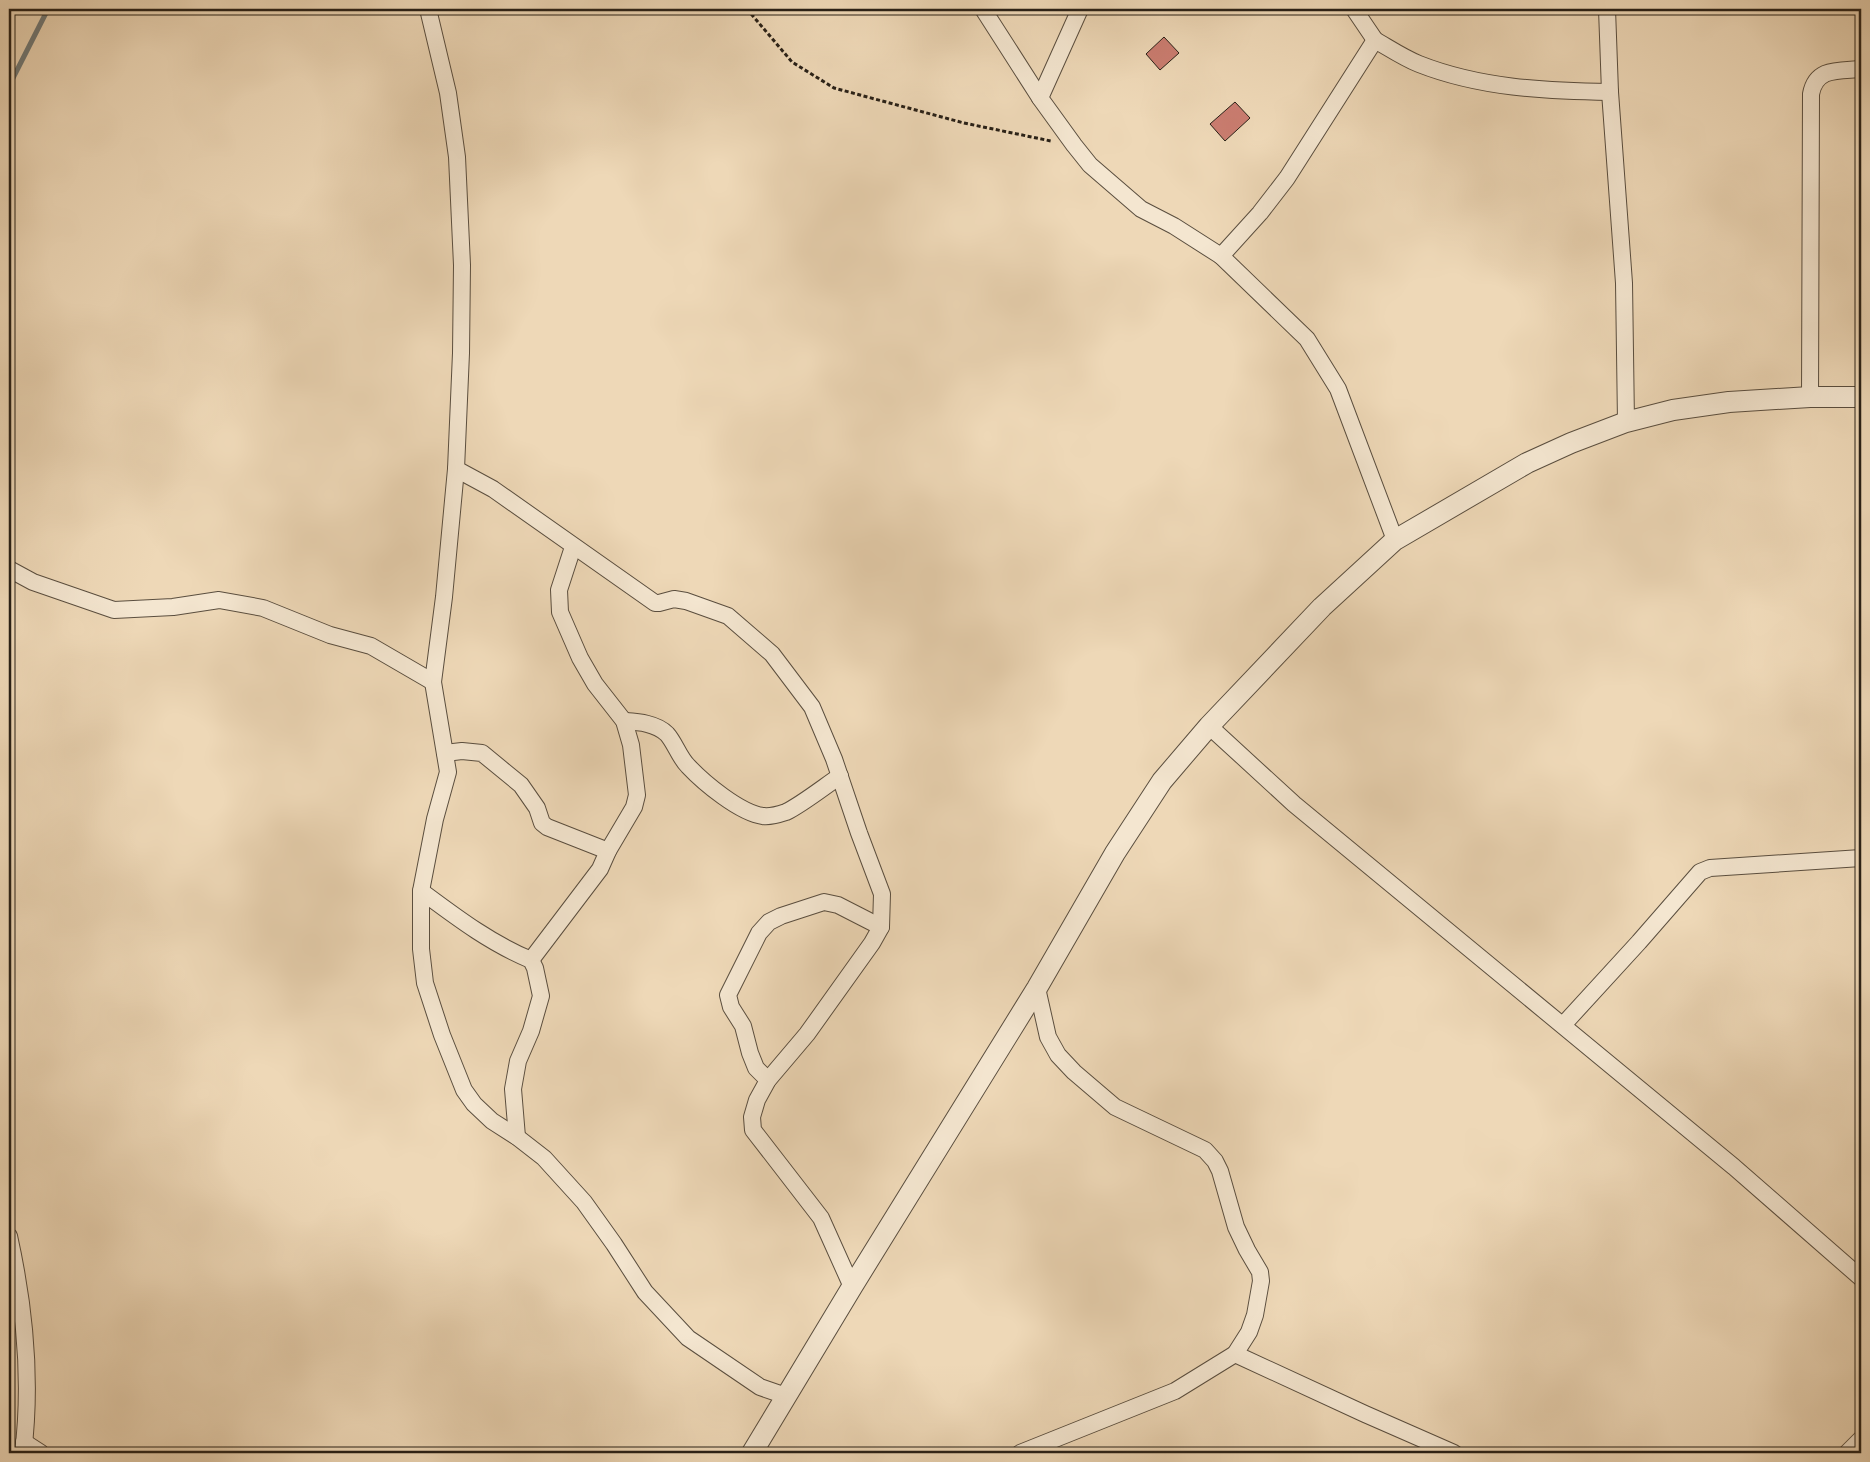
<svg xmlns="http://www.w3.org/2000/svg" width="1870" height="1462" viewBox="0 0 1870 1462" font-family="'IM FELL DW Pica',serif">
  <style>
    .lines { fill: none; stroke-linecap: round; stroke-linejoin: round }
    .stream { stroke: #707a79; stroke-width: 5 }
    .building { fill: #cb7d71; stroke: #282017 }
    .minor-casing { stroke: #5a4e3f; stroke-width: 18 }
    .tertiary-casing { stroke: #5a4e3f; stroke-width: 22 }
    .path { stroke: #282017; stroke-width: 3; stroke-dasharray: 4 2.5; stroke-linecap: butt }
    .minor { stroke: #f4e6d0; stroke-width: 16 }
    .tertiary { stroke: #f4e6d0; stroke-width: 20 }
  </style>
  <rect width="100%" height="100%" fill="#eed8b7"/>
  <filter id="stains"><feTurbulence type="fractalNoise" baseFrequency=".004" numOctaves="4"/><feColorMatrix values="0 0 0 0 .2 0 0 0 0 .09 0 0 0 0 .02 0 0 0 .5 -.17"/></filter>
  <radialGradient id="worn" r=".72"><stop offset=".6" stop-color="#630" stop-opacity="0"/><stop offset="1" stop-color="#630" stop-opacity=".3"/></radialGradient>
  <g class="lines">
    <path class="stream" d="M9 83 12 80 48 9"/>
  </g>
  <g class="building">
    <path d="M1164 37 1179 53 1160 70 1146 54Z"/>
    <path d="M1235 102 1250 118 1225 141 1210 124Z"/>
  </g>
  <g class="lines">
    <g class="minor-casing">
      <g id="minor">
        <path d="M428 9 448 93 457 157 462 265 461 353 456 469 444 597 433 682 448 772 435 819 421 891V949L425 983 442 1035 464 1090 474 1104 492 1121 517 1137 544 1158 584 1202 614 1244 645 1292 688 1338 760 1387 786 1396"/>
        <path d="M983 9 1040 98"/>
        <path d="M1080 9 1040 98 1074 145 1090 165 1141 209 1174 226 1221 256 1307 339 1338 389 1395 540"/>
        <path d="M1354 9 1375 40"/>
        <path d="M1607 9 1610 92 1624 283 1626 422"/>
        <path d="M1221 256 1260 213 1287 178 1375 40C1389 48 1404 58 1419 64 1480 88 1545 91 1610 92"/>
        <path d="M1810 397 1811 94C1816 67 1839 71 1861 69"/>
        <path d="M456 469 493 489 655 603H659L674 599 686 601 728 616 772 654 812 707 834 759 859 833 882 894 881 927 872 943 807 1034 768 1080 757 1100 752 1117 753 1130 821 1218 852 1287"/>
        <path d="M9 569 33 582 114 610 173 607 219 600 263 608 330 635 371 646 433 682"/>
        <path d="M624 721C638 722 656 723 667 734 675 743 679 757 688 766 704 783 740 813 763 816 769 817 780 814 786 812 801 805 825 786 840 776"/>
        <path d="M1209 726 1294 804 1734 1167 1861 1278"/>
        <path d="M445 753 462 751 482 753 521 785 537 808 542 823 547 827 608 851"/>
        <path d="M421 891C456 917 490 943 531 960L535 968 541 996 531 1031 518 1061 513 1089 517 1137"/>
        <path d="M531 960 600 869 608 851 634 807 637 795 631 745 624 721 595 684 580 658 560 612 559 590 573 547"/>
        <path d="M1563 1025 1639 942 1700 872 1710 868 1861 858"/>
        <path d="M768 1080 756 1068 750 1053 743 1026 731 1007 728 995 759 933 769 922 781 916 824 902 838 905 881 927"/>
        <path d="M9 1236C25 1308 32 1380 23 1453"/>
        <path d="M1235 1354 1365 1414 1454 1453"/>
        <path d="M24 1442 41 1453"/>
        <path d="M1020 1453 1175 1391 1235 1354 1249 1332 1255 1315 1261 1281 1260 1272 1247 1250 1236 1227 1220 1171 1215 1161 1205 1150 1115 1107 1074 1072 1058 1055 1048 1037 1037 988"/>
        <path d="M1847 1453 1861 1439"/>
      </g>
    </g>
    <g class="tertiary-casing">
      <path id="tertiary" d="M752 1453 852 1287 1037 988 1115 853 1162 781 1209 726 1322 607 1395 540 1527 463 1571 443 1626 422 1673 410 1729 402 1810 397H1861"/>
    </g>
    <path class="path" d="M747 9 792 62 834 88 964 123 1051 141"/>
    <use href="#minor" class="minor"/>
    <use href="#tertiary" class="tertiary"/>
  </g>
  <rect width="1870" height="1462" fill="none" stroke="#eed8b7" stroke-width="30"/>
  <rect x="10" y="10" width="1850" height="1442" fill="none" stroke="#282017" stroke-width="2.5"/>
  <rect x="15" y="15" width="1840" height="1432" fill="none" stroke="#282017"/>
  <rect width="100%" height="100%" filter="url(#stains)"/>
  <rect width="100%" height="100%" fill="url(#worn)"/>
</svg>
